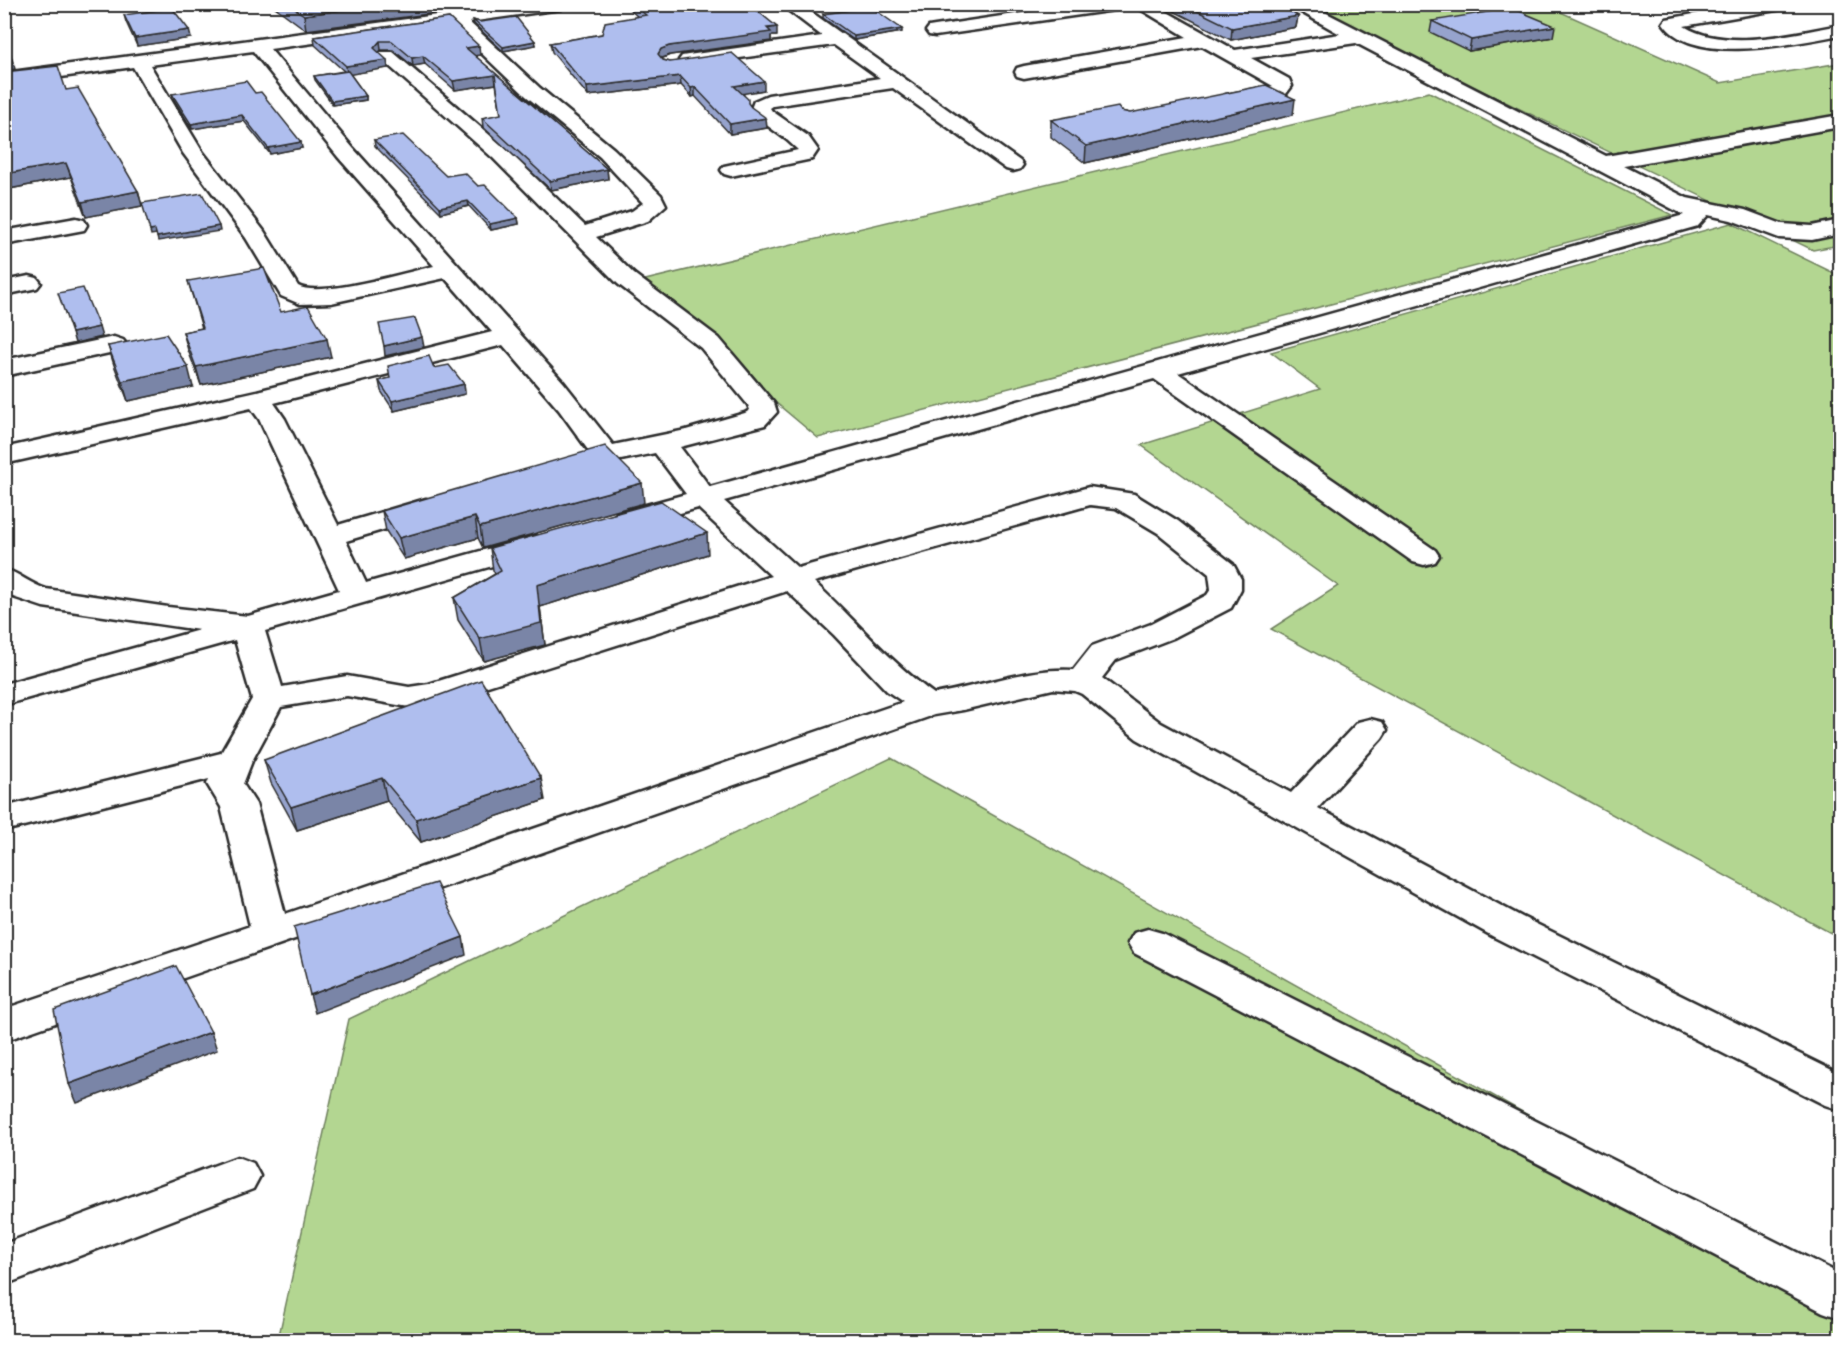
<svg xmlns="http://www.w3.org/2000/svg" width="1845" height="1345" viewBox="0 0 1845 1345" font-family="Kalam,sans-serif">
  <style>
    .green { fill: #b3d691; stroke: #6f805e; stroke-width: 1.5 }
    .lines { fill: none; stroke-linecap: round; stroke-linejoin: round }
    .minor-casing { stroke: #2b2b2b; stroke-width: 5 }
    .minor { fill: #fff; fill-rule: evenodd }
    .wall { fill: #96a3cd; stroke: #2b2b2b; stroke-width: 1.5 }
    .shaded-wall { fill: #7a85a7; stroke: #2b2b2b; stroke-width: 1.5 }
    .building { fill: #afbeee; stroke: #2b2b2b; stroke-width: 1.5 }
  </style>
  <rect width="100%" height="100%" fill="#fff"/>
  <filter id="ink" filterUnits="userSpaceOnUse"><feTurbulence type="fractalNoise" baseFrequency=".0167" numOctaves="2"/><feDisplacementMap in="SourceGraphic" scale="12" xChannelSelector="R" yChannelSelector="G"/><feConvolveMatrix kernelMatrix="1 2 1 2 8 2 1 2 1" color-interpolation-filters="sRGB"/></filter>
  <g filter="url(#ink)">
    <g class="green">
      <path d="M1304 5H1545L1720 83 1840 63V245L1813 250Z"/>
      <path d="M1429 92 1672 215 818 438 633 283Z"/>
      <path d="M1731 223 1840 276V938L1271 629 1338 586 1141 445 1320 389 1271 352Z"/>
      <path d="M891 758 1840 1290V1340H278L349 1019Z"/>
    </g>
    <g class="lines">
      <g class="minor-casing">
        <g id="minor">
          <path d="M519 4H569L561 9 469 22 540 88 614 149 661 195 666 205 648 221 596 237 634 274 719 338 774 403 777 412 765 425 680 447 710 487 1684 215 1356 43 1251 58 1289 79 1292 86 1286 94 1233 105 1226 103 1223 99 1226 95 1273 86 1202 46 1024 78 1017 76 1015 72 1017 68 1024 66 1187 37 1132 4H1153L1235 50 1340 34 1287 4H1309L1606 156 1840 115V127L1624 166 1687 198 1745 210 1782 224 1812 226 1840 220V234L1812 240 1779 238 1731 220 1708 215 1698 226 1178 373 1435 550 1439 556 1435 562 1424 565 1413 562 1154 379 724 501 798 568 1089 487 1134 494 1178 521 1233 564 1241 579V589L1231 608 1173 638 1116 660 1102 678 1161 723 1291 793 1358 722 1370 719 1382 722 1387 730 1382 738 1318 808 1522 917 1840 1074V1110L1825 1105 1494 937 1137 739 1082 694 1075 691 1053 689 963 710 934 715 4 1041V1009L250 926 221 807 207 784 209 779 4 831V807L221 753 252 699 235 640 4 705V684L199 630 43 607 4 594V569C19 573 30 584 46 589L168 607 248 616 339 590 259 419 251 408 4 464V448L257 391 492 332 445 278 331 303 300 304 281 296 246 238 183 153 133 67 4 85V73ZM451 24 526 96 600 157 643 203 632 211 585 226 507 150 393 52H381L378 56 493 158 618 284 701 348 748 405 750 410 745 413 686 430 613 445 564 383 353 148 270 49ZM253 51 338 157 434 266C407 272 320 298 298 286L264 231 202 151 150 65ZM503 345 559 410 596 461 606 463 655 453 686 494 617 513 612 519 617 525 627 528 698 508 771 576 429 684 409 687 347 676 282 687 265 631 545 551 549 545 545 539 534 536 366 583 346 541 436 514 441 508 436 502 426 499 338 525 285 419 274 403ZM1090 505 1116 508 1158 533 1209 574 1211 589 1207 595 1151 624 1092 646 1073 670C1029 667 979 687 934 694 890 662 854 619 814 582ZM787 591 834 635 887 691 903 702 285 914 256 804 243 784 252 761 281 707 347 696 409 707 434 703Z"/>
          <path d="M661 4H680L687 8 713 4H765L757 9C730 13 679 28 661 4Z"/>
          <path d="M780 4H800L1020 161 1023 165 1020 169 1013 171 1006 169 893 88 773 106 770 108 772 111 808 136 818 150 812 159 731 176 724 174 721 170 724 166 798 150 787 140 753 115 750 111 754 101 768 95 880 78 834 45 688 65 682 64 679 60 682 56 688 55 822 36Z"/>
          <path d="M1083 4H1130L1122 9 935 36 929 35 926 31 929 27 935 26Z"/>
          <path d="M1749 4H1790L1782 9 1684 26C1726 52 1795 33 1840 25V35C1797 43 1692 67 1663 23L1666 19 1672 18Z"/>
          <path d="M76 218 84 220 87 225 84 230 4 245V231Z"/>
          <path d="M29 276 37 278 41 283 37 288 4 295V281Z"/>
          <path d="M114 337 123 340 127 345 123 350 4 376V360Z"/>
          <path d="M1148 929 1162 933 1840 1274V1318L1823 1312 1134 953 1128 943 1134 933Z"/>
          <path d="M237 1157 253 1163 260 1176 253 1189 4 1285V1244Z"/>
        </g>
      </g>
      <use href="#minor" class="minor"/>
    </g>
    <g class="wall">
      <path d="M271 4H458L459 10 306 30Z"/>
      <path d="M627 4H667L777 36H771V41L670 55 661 59 663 60 764 90 743 93 749 105 767 128 730 134 695 96 692 97 681 85 588 96 552 52 550 43 602 34 638 17 627 7Z"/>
      <path d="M1160 4H1277L1298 16 1296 27 1231 40Z"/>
      <path d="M823 14 902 32 854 40 823 18Z"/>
      <path d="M124 15 191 38 137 46 126 22Z"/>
      <path d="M449 18 480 55 475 56 607 169 608 179 551 190 483 127 482 118 501 115 496 84 455 90 425 64 413 66 393 50H381L379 52 388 68 350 74 366 96V100L333 105 315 80 314 76 344 71 315 45 314 37Z"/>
      <path d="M473 20 535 41 536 45 503 51 474 24Z"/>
      <path d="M1432 21 1553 37 1469 51 1430 32Z"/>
      <path d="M4 72 66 90 138 191 142 206 86 217 71 177 4 190Z"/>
      <path d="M255 93 302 148 270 154 244 121 192 129 174 100 172 94Z"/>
      <path d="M1121 111 1130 113 1293 115 1085 163 1051 137V120Z"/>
      <path d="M374 140 446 176 478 186 518 218 519 224 491 230 469 206 441 213 375 146Z"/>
      <path d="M1840 246V267L1834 264Z"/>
      <path d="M188 281 281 312 331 357 201 385 188 350 183 332 202 328Z"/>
      <path d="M108 346 193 387 128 401 114 365Z"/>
      <path d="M434 368 464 384 465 394 394 411 381 391 379 381Z"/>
      <path d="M644 503 483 548 478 538 404 559 386 531 382 511Z"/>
      <path d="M490 548 708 554 540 607 545 645 484 661 458 620 454 598 495 574 493 570Z"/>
      <path d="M264 760 545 800 421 842 387 801 297 830 271 783Z"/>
    </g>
    <g class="shaded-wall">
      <path d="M387 4H458L459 10 306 30 304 15Z"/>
      <path d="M1298 16 1296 27 1231 40 1232 28Z"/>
      <path d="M1555 26 1553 37 1469 51 1471 40Z"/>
      <path d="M777 27V36H771V41L670 55 662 58 659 63 658 54 661 49 669 46Z"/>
      <path d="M902 29V32L854 40V36Z"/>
      <path d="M189 30 191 38 137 46 135 38Z"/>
      <path d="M4 33 15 69 4 71Z"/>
      <path d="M380 41 381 50 376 56 374 48Z"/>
      <path d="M535 41 536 45 503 51V47Z"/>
      <path d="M479 46 480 55 467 57 466 48Z"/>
      <path d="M423 56 425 64 413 66 412 58Z"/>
      <path d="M387 60 388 68 347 75 346 66Z"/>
      <path d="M495 75 496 84 455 90 453 81Z"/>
      <path d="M680 76 681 85 588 96 587 87Z"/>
      <path d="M764 81V90L735 95 734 86Z"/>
      <path d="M695 87V96L692 97 691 88Z"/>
      <path d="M366 96V100L333 105 332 101Z"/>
      <path d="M1295 99 1293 115 1085 163 1086 146Z"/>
      <path d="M242 115 244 121 192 129 191 124Z"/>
      <path d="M766 118 767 128 730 134V124Z"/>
      <path d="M301 142 302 148 270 154 268 148Z"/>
      <path d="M66 163 71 177 4 190V174Z"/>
      <path d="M607 169 608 179 551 190 550 181Z"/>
      <path d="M138 191 142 206 86 217 82 202Z"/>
      <path d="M468 201 469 206 441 213 440 207Z"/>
      <path d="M518 218 519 224 491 230 490 224Z"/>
      <path d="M219 226 220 231 158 241 157 237Z"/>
      <path d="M155 230 157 234 151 235 150 231Z"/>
      <path d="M99 327 102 337 75 343 72 333Z"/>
      <path d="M422 337 424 347 385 356 384 346Z"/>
      <path d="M327 339 331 357 201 385 196 367Z"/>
      <path d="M188 367 193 387 128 401 122 381Z"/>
      <path d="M464 384 465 394 394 411 392 401Z"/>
      <path d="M642 483 644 503 483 548 480 527Z"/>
      <path d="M475 517 478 538 404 559 399 538Z"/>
      <path d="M707 533 708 554 540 607 545 645 484 661 480 639 537 585Z"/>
      <path d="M382 778 387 801 297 830 291 807Z"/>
      <path d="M541 778 545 800 421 842 416 819Z"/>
      <path d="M463 937 466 955 315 1013 310 995Z"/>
      <path d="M211 1032 217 1050 77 1103 69 1084Z"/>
    </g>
    <g class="building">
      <path d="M288 4H387L304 15Z"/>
      <path d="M633 4H667L692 11 749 4 777 27 767 28 771 32 669 46 661 49 658 54 663 60 670 62 732 53 764 81 734 86 748 99V103L751 107 766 118 730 124 695 87 691 88 680 76 587 87 550 43 602 34 605 22 646 15Z"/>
      <path d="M1183 4H1277L1298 16 1232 28Z"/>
      <path d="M871 7 902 29 854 36 823 14Z"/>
      <path d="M172 8 189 30 135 38 124 15Z"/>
      <path d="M1512 8 1555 26 1471 40 1432 21Z"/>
      <path d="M516 17 535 41 503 47 473 20 480 22Z"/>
      <path d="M449 18 479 46 466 48 607 169 550 181 482 118 501 114 495 75 453 81 423 56 412 58 392 41H380L374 48 387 60 346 66 314 37Z"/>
      <path d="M4 33 11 56 4 57Z"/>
      <path d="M58 66 66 90 78 88 138 191 82 202 66 163 4 174V72Z"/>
      <path d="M348 71 366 96 332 101 314 76Z"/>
      <path d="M246 81 255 93 261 92 301 142 268 148 242 115 191 124 172 94Z"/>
      <path d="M1266 85 1295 99 1086 146 1051 120 1118 107 1121 111 1130 113Z"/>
      <path d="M403 135 446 176 465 173 478 186 485 185 518 218 490 224 468 201 440 207 374 140Z"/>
      <path d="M202 193 219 226 157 237 155 230 150 231 142 203Z"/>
      <path d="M264 268 281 312 308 306 327 339 196 367 183 332 203 328 188 281Z"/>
      <path d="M83 288 99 327 72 333 58 293Z"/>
      <path d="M415 318 422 337 384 346 379 324Z"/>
      <path d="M166 334 188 367 122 381 108 346Z"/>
      <path d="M429 356 434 368 449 365 464 384 392 401 379 381 390 378 388 366Z"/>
      <path d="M605 446 642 483 480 527 475 517 399 538 382 511Z"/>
      <path d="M661 501 707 533 537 585 541 623 480 639 454 598 501 571 490 548Z"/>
      <path d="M481 680 541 778 416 819 382 778 291 807 264 760Z"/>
      <path d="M436 883 463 937 310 995 294 927Z"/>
      <path d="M176 966 211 1032 69 1084 54 1010Z"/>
    </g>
  </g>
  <rect width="1845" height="1345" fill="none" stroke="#fff" stroke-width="24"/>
  <rect x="12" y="12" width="1821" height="1321" fill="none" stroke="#2b2b2b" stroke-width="2" filter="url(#ink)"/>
</svg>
